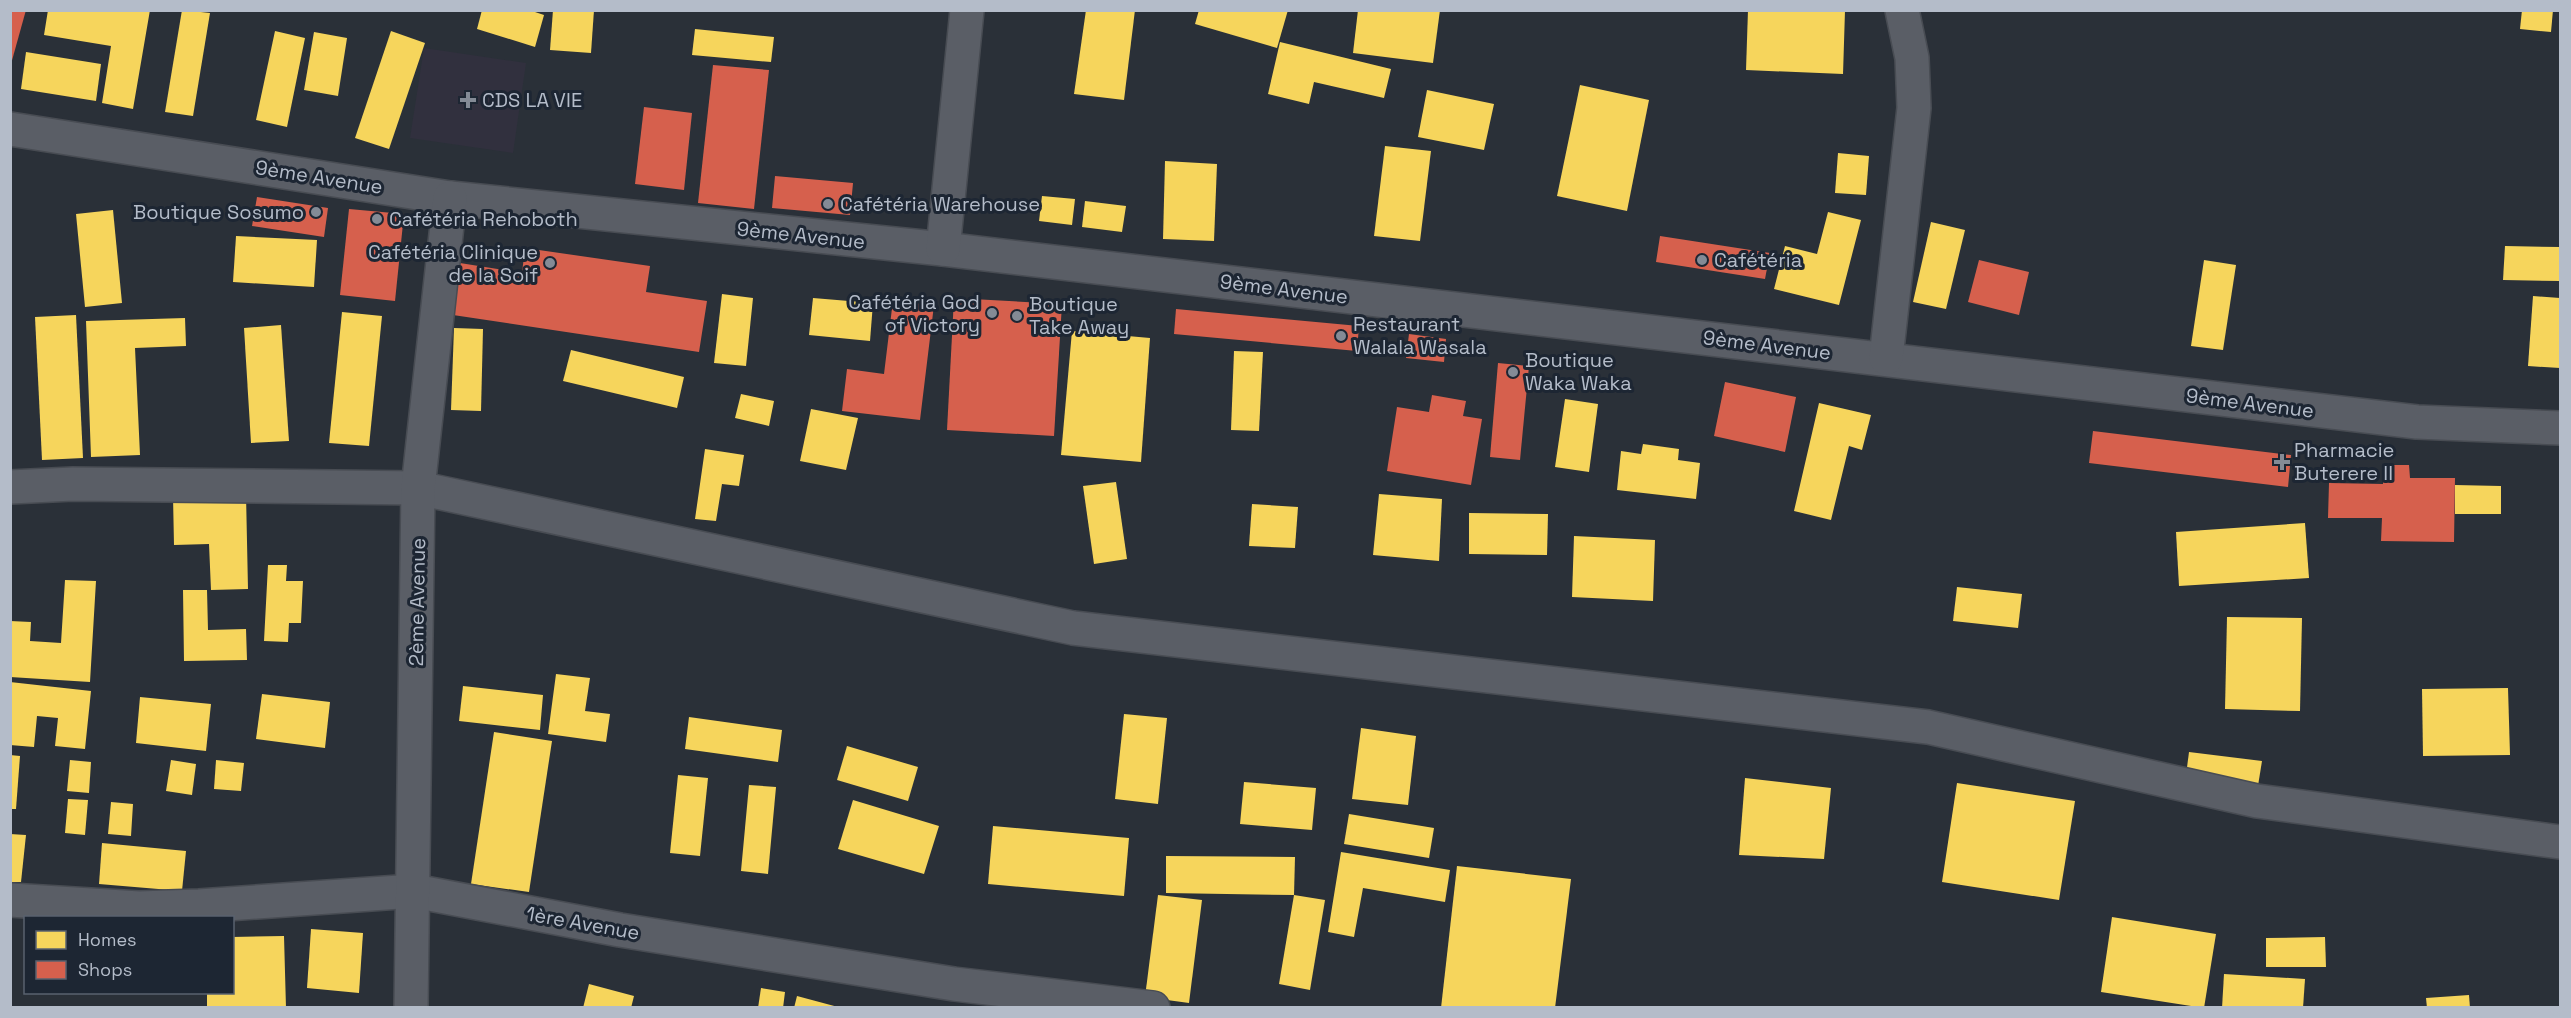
<svg xmlns="http://www.w3.org/2000/svg" width="2571" height="1018" viewBox="0 0 2571 1018" font-family="'Space Grotesk',sans-serif">
  <style>
    .medical { fill: #31303e }
    .homes { fill: #f6d55c }
    .shops { fill: #d6604d }
    .lines { fill: none; stroke-linecap: round; stroke-linejoin: round }
    .minor-casing { stroke: #484c53; stroke-width: 36 }
    .minor { stroke: #5a5e66; stroke-width: 33 }
    .poi-dot { fill: #848b96; stroke: #1d2633; stroke-width: 2 }
    .labels { text-anchor: middle; stroke-width: 6; stroke-linejoin: round; paint-order: stroke }
    .poi-label { font-size: 20px; fill: #b4bcc9; stroke: #1d2633; text-anchor: start }
    .street-label { font-size: 20px; fill: #b4bcc9; stroke: #1d2633 }
  </style>
  <rect width="100%" height="100%" fill="#2a3038"/>
  <path class="medical" d="M424 48 526 63 513 153 410 138Z"/>
  <g class="homes">
    <path d="M48 10H150L133 109 102 103 111 46 44 35Z"/>
    <path d="M182 10 210 13 193 116 165 112Z"/>
    <path d="M482 10H529L544 15 535 47 477 29Z"/>
    <path d="M553 10H594L591 53 550 50Z"/>
    <path d="M1086 10H1135L1124 100 1074 94Z"/>
    <path d="M1199 10H1288L1277 48 1195 24Z"/>
    <path d="M1358 10H1440L1433 63 1353 53Z"/>
    <path d="M1748 10H1845L1843 74 1746 70Z"/>
    <path d="M2522 10H2553L2551 32 2520 29Z"/>
    <path d="M695 29 774 37 771 62 692 55Z"/>
    <path d="M275 31 305 38 287 127 256 120Z"/>
    <path d="M391 31 425 43 389 149 355 138Z"/>
    <path d="M314 32 347 38 338 96 304 90Z"/>
    <path d="M1280 42 1391 69 1384 98 1314 82 1309 104 1268 94Z"/>
    <path d="M26 52 101 64 96 101 21 89Z"/>
    <path d="M1580 85 1649 100 1627 211 1557 196Z"/>
    <path d="M1427 90 1494 104 1484 150 1418 137Z"/>
    <path d="M1385 146 1431 151 1420 241 1374 236Z"/>
    <path d="M1838 153 1869 156 1866 195 1835 193Z"/>
    <path d="M1165 161 1217 164 1214 241 1163 239Z"/>
    <path d="M1042 196 1075 199 1072 225 1039 221Z"/>
    <path d="M1085 201 1126 206 1122 232 1082 227Z"/>
    <path d="M113 210 122 303 85 307 76 214Z"/>
    <path d="M1828 212 1861 220 1839 305 1774 289 1785 246 1817 254Z"/>
    <path d="M1931 222 1965 230 1946 309 1913 302Z"/>
    <path d="M236 236 317 240 314 287 233 282Z"/>
    <path d="M2505 246 2560 247V281L2503 280Z"/>
    <path d="M2204 260 2236 265 2223 350 2191 346Z"/>
    <path d="M722 294 753 298 746 366 714 363Z"/>
    <path d="M2533 296 2560 298V368L2528 366Z"/>
    <path d="M813 298 873 303 870 341 809 335Z"/>
    <path d="M342 312 382 316 369 446 329 443Z"/>
    <path d="M76 315 83 458 42 460 35 317Z"/>
    <path d="M185 318 186 346 135 348 140 455 91 457 86 321Z"/>
    <path d="M281 325 289 441 251 443 244 328Z"/>
    <path d="M454 328 483 329 481 411 451 410Z"/>
    <path d="M1072 331 1150 338 1141 462 1061 455Z"/>
    <path d="M571 350 684 377 677 408 563 381Z"/>
    <path d="M1234 351 1263 352 1259 431 1231 430Z"/>
    <path d="M741 394 774 401 769 426 735 418Z"/>
    <path d="M1565 399 1598 404 1589 472 1555 467Z"/>
    <path d="M1819 403 1871 415 1862 450 1849 446 1831 520 1794 511Z"/>
    <path d="M811 409 858 418 846 470 800 461Z"/>
    <path d="M1643 444 1679 449 1678 460 1700 463 1696 499 1617 490 1621 451 1641 454Z"/>
    <path d="M705 449 744 455 739 486 722 484 716 521 695 519Z"/>
    <path d="M1116 482 1127 559 1094 564 1083 486Z"/>
    <path d="M2455 485 2501 486V514H2455Z"/>
    <path d="M246 494 248 589 211 590 209 544 174 545 173 496Z"/>
    <path d="M1379 494 1442 499 1439 561 1373 555Z"/>
    <path d="M1252 504 1298 507 1295 548 1249 546Z"/>
    <path d="M1469 513 1548 514 1547 555 1469 554Z"/>
    <path d="M2305 523 2309 578 2179 586 2176 532Z"/>
    <path d="M1574 536 1655 540 1653 601 1572 597Z"/>
    <path d="M268 565H287L286 581H303L301 623H289L288 642 264 641Z"/>
    <path d="M65 580 96 581 90 682 10 677V621L31 622 30 641 61 643Z"/>
    <path d="M1957 587 2022 594 2018 628 1953 621Z"/>
    <path d="M183 590H207L208 630 246 629 247 660 184 661Z"/>
    <path d="M2227 617 2302 618 2300 711 2225 709Z"/>
    <path d="M556 674 590 678 585 711 610 714 606 742 548 734Z"/>
    <path d="M10 682 91 691 85 749 55 746 58 718 37 716 34 747 10 745Z"/>
    <path d="M463 686 543 695 540 730 459 721Z"/>
    <path d="M2508 688 2510 755 2423 756 2422 689Z"/>
    <path d="M262 694 330 702 325 748 256 739Z"/>
    <path d="M140 697 211 704 206 751 136 743Z"/>
    <path d="M1124 714 1167 718 1158 804 1115 799Z"/>
    <path d="M689 717 782 730 778 762 685 749Z"/>
    <path d="M1361 728 1416 736 1408 805 1352 799Z"/>
    <path d="M494 732 552 741 529 892 471 884Z"/>
    <path d="M847 746 918 767 908 801 837 780Z"/>
    <path d="M2189 752 2262 761 2257 792 2185 783Z"/>
    <path d="M10 755 20 756 16 809H10Z"/>
    <path d="M70 760 91 762 89 793 67 791Z"/>
    <path d="M171 760 196 764 192 795 166 791Z"/>
    <path d="M216 760 244 763 241 791 214 789Z"/>
    <path d="M678 775 708 778 700 856 670 853Z"/>
    <path d="M1745 778 1831 788 1824 859 1739 855Z"/>
    <path d="M1244 782 1316 788 1312 830 1240 824Z"/>
    <path d="M1957 783 2075 801 2059 900 1942 882Z"/>
    <path d="M749 785 776 787 768 874 741 871Z"/>
    <path d="M68 799 88 800 85 835 65 833Z"/>
    <path d="M853 800 939 826 924 874 838 849Z"/>
    <path d="M111 802 133 804 131 836 108 834Z"/>
    <path d="M1349 814 1434 828 1429 858 1344 844Z"/>
    <path d="M993 826 1129 838 1124 896 988 884Z"/>
    <path d="M10 834 26 835 21 882H10Z"/>
    <path d="M102 843 186 851 182 891 99 884Z"/>
    <path d="M1341 852 1450 870 1445 902 1363 888 1354 937 1328 932Z"/>
    <path d="M1166 856 1295 857 1294 895 1166 893Z"/>
    <path d="M1457 866 1571 879 1555 1008H1441Z"/>
    <path d="M1158 895 1202 900 1189 1003 1145 997Z"/>
    <path d="M1294 895 1325 900 1310 990 1279 984Z"/>
    <path d="M2112 917 2216 934 2204 1008 2101 992Z"/>
    <path d="M311 929 363 933 359 993 307 988Z"/>
    <path d="M284 936 286 1008H207V992H232V937Z"/>
    <path d="M2325 937 2326 967H2266V938Z"/>
    <path d="M2224 974 2305 979 2303 1008H2222Z"/>
    <path d="M589 984 634 996 631 1008H583Z"/>
    <path d="M761 988 785 992 783 1008H758Z"/>
    <path d="M2469 995 2470 1008H2427L2426 998Z"/>
    <path d="M797 996 838 1007V1008H794Z"/>
  </g>
  <g class="shops">
    <path d="M10 10H26L11 64H10Z"/>
    <path d="M713 65 769 70 754 209 698 203Z"/>
    <path d="M644 107 692 113 684 190 635 184Z"/>
    <path d="M775 176 853 183 850 215 772 208Z"/>
    <path d="M257 197 328 208 324 237 252 226Z"/>
    <path d="M349 209 404 214 395 301 340 295Z"/>
    <path d="M1660 236 1770 253 1765 279 1656 262Z"/>
    <path d="M525 248 650 266 646 292 707 301 699 352 453 315 460 263 522 273Z"/>
    <path d="M1979 260 2029 272 2019 315 1968 302Z"/>
    <path d="M954 298 1062 304 1054 436 947 430Z"/>
    <path d="M893 300 934 305 920 420 842 411 847 369 884 374Z"/>
    <path d="M1176 309 1359 326 1357 351 1174 334Z"/>
    <path d="M1409 334 1446 339 1444 362 1406 358Z"/>
    <path d="M1498 363 1529 366 1520 460 1490 457Z"/>
    <path d="M1725 382 1796 397 1785 452 1714 436Z"/>
    <path d="M1432 395 1466 401 1463 416 1482 419 1471 485 1387 471 1397 407 1429 412Z"/>
    <path d="M2093 431 2291 455 2288 487 2089 463Z"/>
    <path d="M2383 465H2409L2410 478H2455L2454 542 2381 541 2382 518H2328L2329 483 2383 484Z"/>
  </g>
  <g class="lines">
    <g class="minor-casing">
      <g id="minor">
        <path d="M10 129 450 198 943 249 2417 422 2560 428"/>
        <path d="M943 249 967 10"/>
        <path d="M1886 358 1914 108 1912 58 1902 10"/>
        <path d="M10 487 73 484 418 488 1073 628 1928 727 2257 801 2560 842"/>
        <path d="M10 900 139 908 199 906 414 891 620 930 954 984 1153 1008"/>
        <path d="M411 1008 418 488 450 198"/>
      </g>
    </g>
    <use href="#minor" class="minor"/>
  </g>
  <g class="poi-dot">
    <path d="M465 91h6v6h6v6h-6v6h-6v-6h-6v-6h6z"/>
    <circle cx="828" cy="204" r="6"/>
    <circle cx="316" cy="212" r="6"/>
    <circle cx="377" cy="219" r="6"/>
    <circle cx="1702" cy="260" r="6"/>
    <circle cx="550" cy="263" r="6"/>
    <circle cx="992" cy="313" r="6"/>
    <circle cx="1017" cy="316" r="6"/>
    <circle cx="1341" cy="336" r="6"/>
    <circle cx="1513" cy="372" r="6"/>
    <path d="M2279 453h6v6h6v6h-6v6h-6v-6h-6v-6h6z"/>
  </g>
  <g class="labels">
    <g class="poi-label">
      <text x="482" y="107">CDS LA VIE</text>
      <text x="840" y="211">Cafétéria Warehouse</text>
      <text x="304" y="219" text-anchor="end">Boutique Sosumo</text>
      <text x="389" y="226">Cafétéria Rehoboth</text>
      <text x="538" y="259" text-anchor="end">Cafétéria Clinique<tspan x="538" dy="23">de la Soif</tspan></text>
      <text x="1714" y="267">Cafétéria</text>
      <text x="980" y="309" text-anchor="end">Cafétéria God<tspan x="980" dy="23">of Victory</tspan></text>
      <text x="1029" y="311">Boutique<tspan x="1029" dy="23">Take Away</tspan></text>
      <text x="1353" y="331">Restaurant<tspan x="1353" dy="23">Walala Wasala</tspan></text>
      <text x="1525" y="367">Boutique<tspan x="1525" dy="23">Waka Waka</tspan></text>
      <text x="2294" y="457">Pharmacie<tspan x="2294" dy="23">Buterere II</tspan></text>
    </g>
    <g class="street-label">
      <text transform="translate(319 177) rotate(9)" y="7">9ème Avenue</text>
      <text transform="translate(801 235) rotate(6)" y="7">9ème Avenue</text>
      <text transform="translate(1284 289) rotate(7)" y="7">9ème Avenue</text>
      <text transform="translate(1767 345) rotate(7)" y="7">9ème Avenue</text>
      <text transform="translate(2250 403) rotate(7)" y="7">9ème Avenue</text>
      <text transform="translate(417 602) rotate(-89)" y="7">2ème Avenue</text>
      <text transform="translate(583 923) rotate(10)" y="7">1ère Avenue</text>
    </g>
  </g>
  <rect width="2571" height="1018" fill="none" stroke="#b4bcc9" stroke-width="24"/>
  <rect x="24" y="916" width="210" height="78" fill="#1d2633" stroke="#59626f" stroke-width="1.5"/>
  <rect x="36" y="931" width="30" height="18" fill="#f6d55c" stroke="#59626f" stroke-width="1.5"/>
  <text x="78" y="946" font-size="18" fill="#b4bcc9">Homes</text>
  <rect x="36" y="961" width="30" height="18" fill="#d6604d" stroke="#59626f" stroke-width="1.5"/>
  <text x="78" y="976" font-size="18" fill="#b4bcc9">Shops</text>
</svg>
